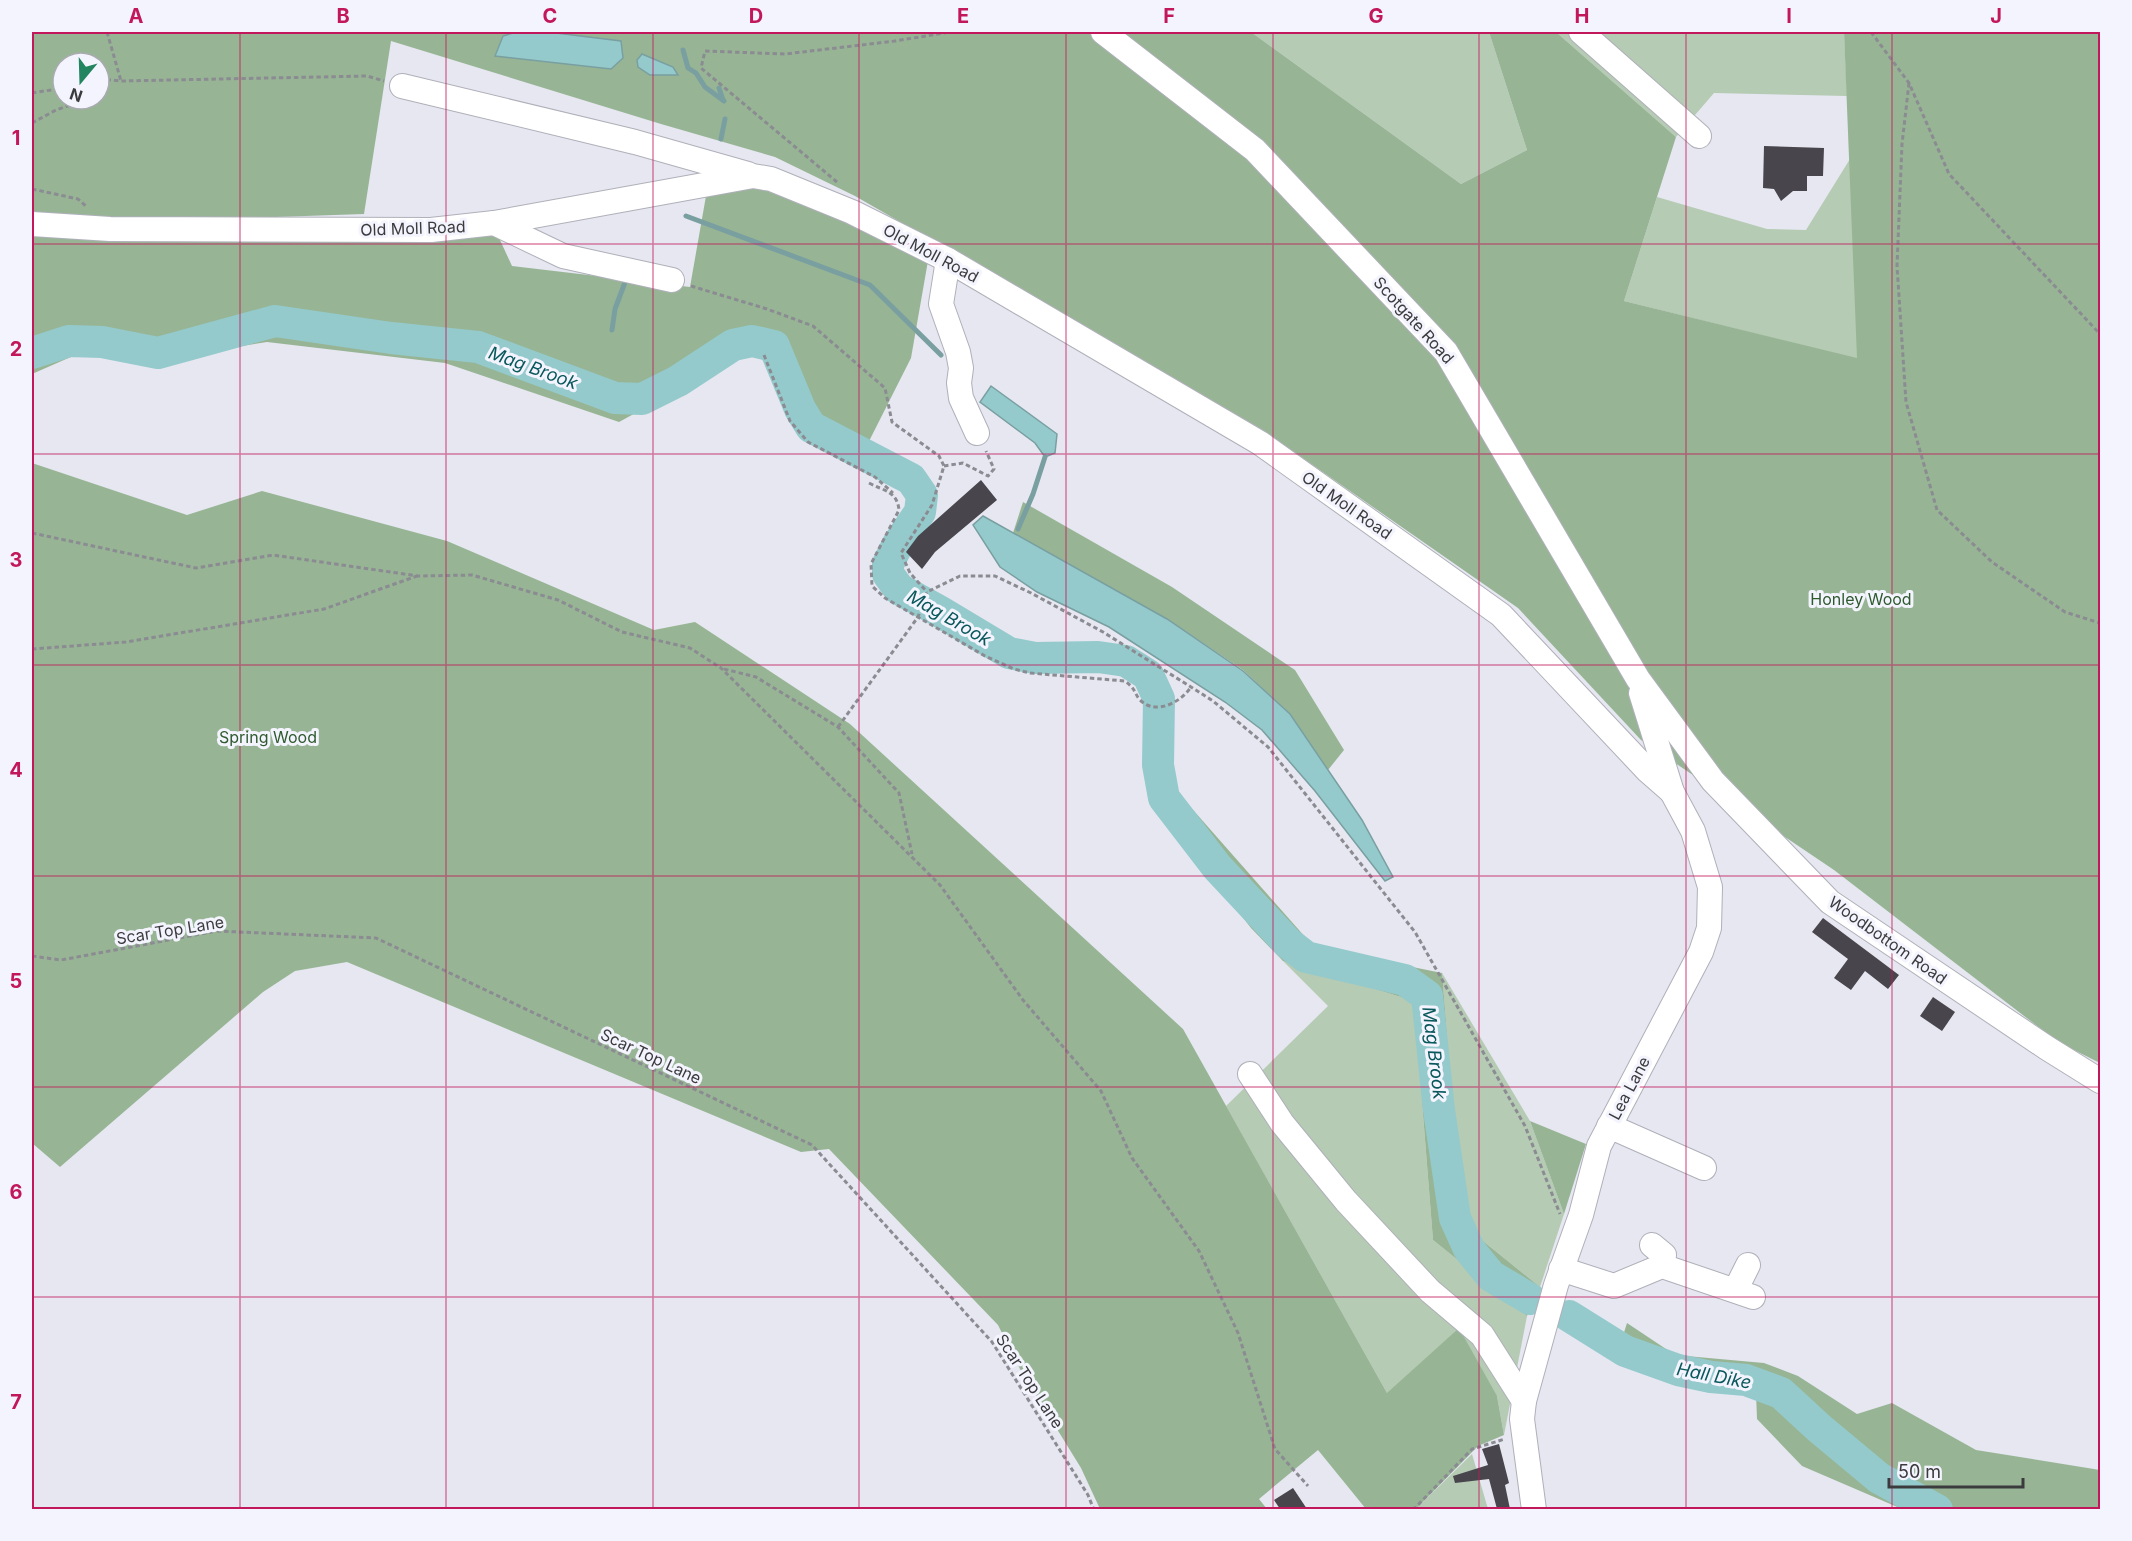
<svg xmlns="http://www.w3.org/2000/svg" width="2132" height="1541" viewBox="0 0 2132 1541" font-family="Inter,sans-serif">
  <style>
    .green { fill: #b5cbb4 }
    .forest { fill: #97b595; fill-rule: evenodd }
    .water { fill: #94cacc; stroke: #799fa1; stroke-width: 1.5 }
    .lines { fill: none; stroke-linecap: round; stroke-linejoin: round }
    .stream { stroke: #799fa1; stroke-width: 5 }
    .river { stroke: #94cacc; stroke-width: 32 }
    .building { fill: #48454d }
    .minor-casing { stroke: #afb0b9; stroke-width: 26 }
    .path { stroke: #8b8b92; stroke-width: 3; stroke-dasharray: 4.5 3; stroke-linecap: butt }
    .minor { stroke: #fff; stroke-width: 24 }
    .grid { fill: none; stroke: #c2185b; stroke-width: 1.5; stroke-opacity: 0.55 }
    .labels { text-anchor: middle; stroke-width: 6; stroke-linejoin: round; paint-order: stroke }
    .street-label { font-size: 16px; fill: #3b3b3e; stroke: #f4f4fe }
    .park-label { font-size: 16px; fill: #2f5a2e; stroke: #f4f4fe }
    .water-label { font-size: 18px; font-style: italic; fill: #09585b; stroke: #f4f4fe }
    .neatline { fill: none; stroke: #c2185b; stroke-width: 2 }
    .grid-label { font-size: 20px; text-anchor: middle; font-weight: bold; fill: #c2185b }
  </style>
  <rect width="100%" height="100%" fill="#e6e7f1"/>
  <g class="green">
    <path d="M1251 32H1489L1527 150 1461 184Z"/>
    <path d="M1556 32H1844L1847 96 1714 93 1676 137Z"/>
    <path d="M1850 159 1858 359 1624 301 1657 197 1767 229 1806 230Z"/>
    <path d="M1283 961 1414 1001 1433 1240 1527 1316 1504 1435 1497 1396 1387 1393 1226 1106 1328 1006Z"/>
    <path d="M1442 973 1530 1121 1564 1214 1540 1287 1463 1225Z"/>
    <path d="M1472 1454 1488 1509H1416Z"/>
  </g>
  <g class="forest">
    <path d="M32 32H1251L1461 184 1527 150 1489 32H1556L1676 137 1624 301 1857 358 1844 32H2100V1063L2058 1042 1834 870 1641 740 1518 608 1261 429 855 196 775 157 661 124 391 41 364 214 126 222 32 215ZM63 63H99V99H63Z"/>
    <path d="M727 188 763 189 814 200 929 255 911 358 858 463 808 434 794 415 767 352 755 348 619 422 445 363 267 342 150 361 89 349 32 374V234L129 242 446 234 494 227 512 266 690 287 706 196Z"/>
    <path d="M32 463 187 515 262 491 447 541 654 630 695 622 850 724 1183 1029 1387 1393 1459 1328 1497 1396 1504 1435 1478 1446 1416 1509H1366L1318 1450 1259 1499 1267 1509H1100L1081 1468 1020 1369 998 1325 829 1149 801 1152 347 962 295 971 263 992 60 1167 32 1143Z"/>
    <path d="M1023 502 1172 587 1295 670 1344 750 1328 770 1290 714 1243 670 1167 619 1013 533Z"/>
    <path d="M1164 777 1314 947 1442 973 1463 1225 1540 1287 1527 1316 1433 1240 1414 1001 1283 961 1251 928 1147 794Z"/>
    <path d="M1530 1121 1586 1144 1564 1214Z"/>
    <path d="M1627 1323 1675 1355 1764 1363 1798 1376 1857 1414 1892 1403 1976 1450 2100 1470V1509H1902L1802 1466 1757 1419 1756 1393 1670 1378 1616 1358Z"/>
  </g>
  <g class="water">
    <path d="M516 32H548L621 41 623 58 611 69 495 56 503 36Z"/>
    <path d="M642 54 673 67 678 75H650L638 67 637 60Z"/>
    <path d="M991 386 1057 434 1055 453 1045 457 1035 443 980 402Z"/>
    <path d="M983 516 1167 619 1243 671 1290 714 1362 820 1393 877 1385 881 1315 791 1262 730 1225 702 1109 627 1037 592 1000 567 973 525Z"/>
  </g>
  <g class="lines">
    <g class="stream">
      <path d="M683 50 688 68 696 73 705 87 724 101"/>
      <path d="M719 88 723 100"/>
      <path d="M721 139 725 119"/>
      <path d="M686 216 870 285 941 355"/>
      <path d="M612 330 615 309 627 277"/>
      <path d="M1018 529 1033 494 1045 457"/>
    </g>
    <g class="river">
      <path d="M32 353 69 341 102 342 158 353 275 321 391 338 478 347 615 398 642 399 678 381 733 345 752 341 774 346 800 409 811 427 911 479 922 495 920 512 898 544 888 564V574L899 589 939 611 1009 653 1035 658 1098 657 1126 661 1148 675 1159 699 1158 765 1164 798 1217 867 1288 943 1306 957 1405 980 1427 996 1439 1110 1455 1218 1469 1249 1491 1276 1530 1299"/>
      <path d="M1569 1316 1625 1351 1678 1370 1711 1377 1746 1380 1781 1393 1819 1428 1879 1478 1937 1510"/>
    </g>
  </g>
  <g class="building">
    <path d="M1764 146 1824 148 1823 176H1807V191H1793L1781 201 1774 189 1763 188Z"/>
    <path d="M981 480 997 500 935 552 922 569 906 552 918 536Z"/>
    <path d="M1823 918 1899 975 1888 989 1865 971 1851 990 1834 978 1848 959 1812 932Z"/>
    <path d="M1933 997 1955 1012 1942 1031 1920 1016Z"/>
    <path d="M1499 1444 1509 1483 1505 1485 1510 1509H1497L1489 1479 1455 1483 1453 1476 1488 1465 1482 1449Z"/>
    <path d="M1293 1488 1307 1509H1280L1274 1500Z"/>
  </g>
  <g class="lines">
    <g class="minor-casing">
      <g id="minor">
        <path d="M1103 32 1255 150 1446 352 1638 679 1713 781 1830 902 2047 1048 2100 1081"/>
        <path d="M1581 32 1699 136"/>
        <path d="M402 86 635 142 748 174"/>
        <path d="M494 223 563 256 672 280"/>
        <path d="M32 224 110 229 431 230 494 223 753 176 771 179 852 212 948 260 1260 443 1501 615 1648 771 1672 792"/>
        <path d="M948 260 941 304 958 352 961 368 959 383 961 398 977 433"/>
        <path d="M1250 1074 1282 1123 1346 1201 1430 1291 1482 1335 1524 1401"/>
        <path d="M1609 1126 1704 1168"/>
        <path d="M1652 1245 1664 1255 1662 1266"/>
        <path d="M1561 1269 1614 1286 1662 1266 1753 1297"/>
        <path d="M1736 1289 1748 1265"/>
        <path d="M1534 1510 1522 1419 1524 1401 1556 1285 1581 1215 1599 1146 1701 952 1709 928 1710 887 1693 831 1672 792 1641 693"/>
      </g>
    </g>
    <g class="path">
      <path d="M107 32 121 81"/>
      <path d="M1871 32 1909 83 1949 174 2100 334"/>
      <path d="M99 79 121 81 367 76 384 81"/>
      <path d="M1909 83 1902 144 1897 266 1906 402 1937 510 1992 562 2065 612 2100 623"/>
      <path d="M32 93 63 88"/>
      <path d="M99 95 100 79"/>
      <path d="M32 123 56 110 88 99"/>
      <path d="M837 182 701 68 705 51 785 54 895 41 950 32"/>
      <path d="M32 189 78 199 87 207"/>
      <path d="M691 286 767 309 813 326 885 388 892 422 939 456 944 466 932 505 901 553 910 573 927 592"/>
      <path d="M764 355 790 421 808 442 875 477 893 493"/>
      <path d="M944 466 963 463 988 476 994 469 986 451"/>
      <path d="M869 483C884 491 897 491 899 510L871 564 872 586 885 598 985 656 1014 669 1030 673 1125 681C1136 689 1134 693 1140 700 1156 716 1181 702 1191 687"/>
      <path d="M32 533 196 568 273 555 418 576 472 575 558 600 622 632 690 648 721 668 940 885 1023 1000 1101 1091 1132 1158 1199 1251 1238 1333 1275 1449 1308 1486"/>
      <path d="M32 649 126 642 324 609 417 576"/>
      <path d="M724 669 756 677 838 727 899 793 912 854"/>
      <path d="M838 727 918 617 927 592 960 576H995L1031 593 1103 632 1191 687 1213 701 1268 747 1415 932 1525 1126 1560 1214"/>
      <path d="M32 956 61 960 217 931 376 938 812 1145 992 1342 1088 1495 1094 1510"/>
      <path d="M1413 1510 1472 1449 1505 1439"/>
    </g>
    <use href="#minor" class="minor"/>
  </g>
  <path class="grid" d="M240 32V1510M446 32V1510M653 32V1510M859 32V1510M1066 32V1510M1273 32V1510M1479 32V1510M1686 32V1510M1892 32V1510M32 244H2100M32 454H2100M32 665H2100M32 876H2100M32 1087H2100M32 1297H2100"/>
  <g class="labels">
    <g class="street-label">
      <text transform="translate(413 228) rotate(-2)" y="6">Old Moll Road</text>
      <text transform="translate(931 253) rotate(28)" y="6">Old Moll Road</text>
      <text transform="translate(1414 320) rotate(48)" y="6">Scotgate Road</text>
      <text transform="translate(1347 505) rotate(35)" y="6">Old Moll Road</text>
      <text transform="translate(170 930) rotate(-9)" y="6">Scar Top Lane</text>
      <text transform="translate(1888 940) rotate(35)" y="6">Woodbottom Road</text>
      <text transform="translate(651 1056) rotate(25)" y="6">Scar Top Lane</text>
      <text transform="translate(1629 1088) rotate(-62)" y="6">Lea Lane</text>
      <text transform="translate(1030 1381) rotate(57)" y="6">Scar Top Lane</text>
    </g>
    <g class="park-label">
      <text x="1861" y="605">Honley Wood</text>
      <text x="268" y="743">Spring Wood</text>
    </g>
    <g class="water-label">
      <text transform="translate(533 368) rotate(20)" y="6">Mag Brook</text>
      <text transform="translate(949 618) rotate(30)" y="6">Mag Brook</text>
      <text transform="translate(1434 1053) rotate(83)" y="6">Mag Brook</text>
      <text transform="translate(1714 1376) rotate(11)" y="6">Hall Dike</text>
    </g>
  </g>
  <rect width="2132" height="1541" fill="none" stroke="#f4f4fe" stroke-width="66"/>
  <g transform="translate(81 81) rotate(199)"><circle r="28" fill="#f4f4fe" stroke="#aaaab1" stroke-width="1.5"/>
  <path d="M0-4.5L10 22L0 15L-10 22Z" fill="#23855f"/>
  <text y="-9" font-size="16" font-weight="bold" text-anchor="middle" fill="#3b3b3e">N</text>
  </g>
  <path d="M1889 1478v9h134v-9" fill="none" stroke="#3b3b3e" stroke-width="3"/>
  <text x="1898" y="1478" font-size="18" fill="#3b3b3e" stroke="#f4f4fe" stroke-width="4.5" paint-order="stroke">50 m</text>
  <rect x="33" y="33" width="2066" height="1475" class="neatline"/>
  <g class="grid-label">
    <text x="136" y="23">A</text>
    <text x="343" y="23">B</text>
    <text x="550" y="23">C</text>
    <text x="756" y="23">D</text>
    <text x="963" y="23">E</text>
    <text x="1169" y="23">F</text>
    <text x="1376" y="23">G</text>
    <text x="1582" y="23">H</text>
    <text x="1789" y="23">I</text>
    <text x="1996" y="23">J</text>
    <text x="16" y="145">1</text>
    <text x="16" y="356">2</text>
    <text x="16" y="567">3</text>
    <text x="16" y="777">4</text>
    <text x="16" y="988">5</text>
    <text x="16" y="1199">6</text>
    <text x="16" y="1409">7</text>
  </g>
</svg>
